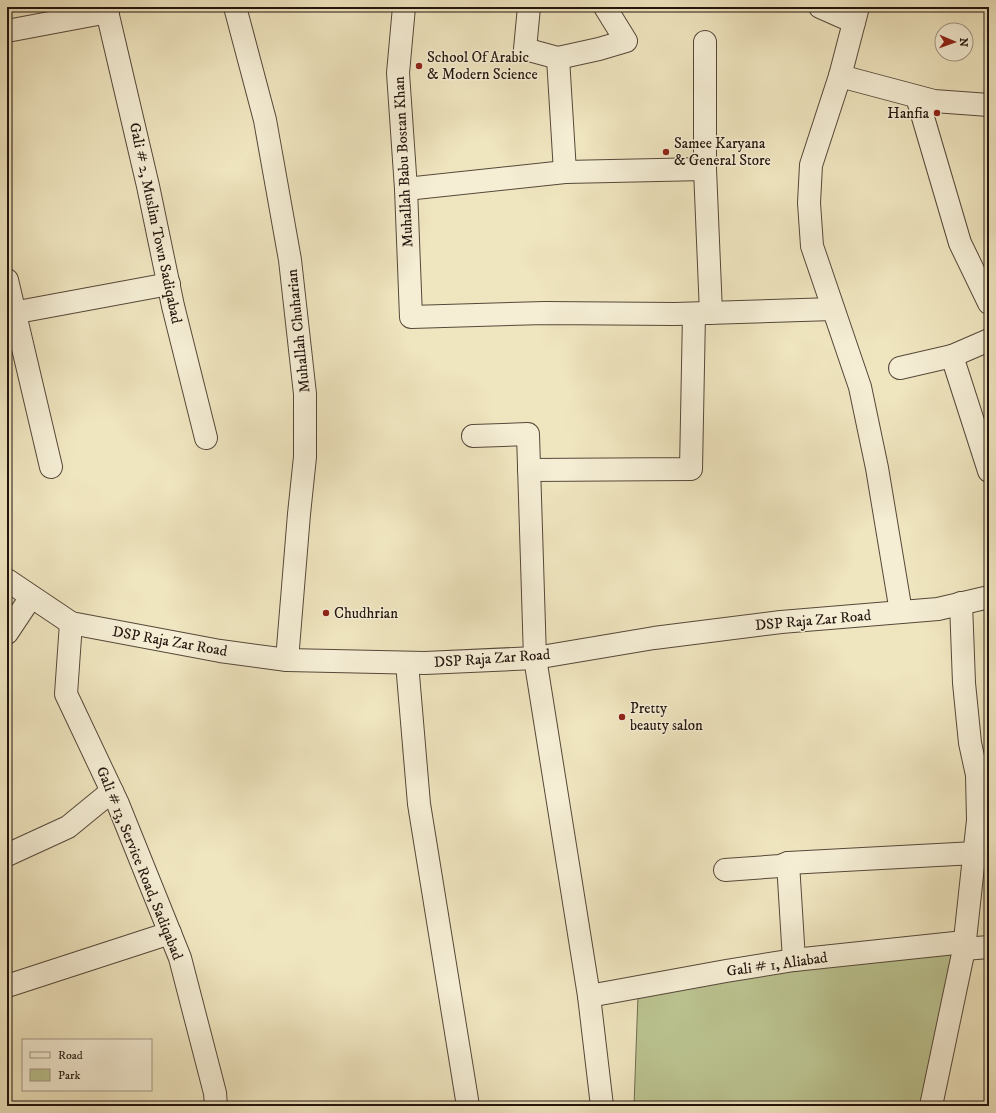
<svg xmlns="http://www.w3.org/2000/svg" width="996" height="1113" viewBox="0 0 996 1113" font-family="'IM FELL DW Pica',serif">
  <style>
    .green { fill: #bbc491; stroke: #6f6c4f }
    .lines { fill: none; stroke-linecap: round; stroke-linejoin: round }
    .minor-casing { stroke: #56483a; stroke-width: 24 }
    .minor { stroke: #f5eed5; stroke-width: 22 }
    .poi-dot { fill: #8f2418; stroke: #f5eed5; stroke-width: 1.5 }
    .labels { text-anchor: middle; stroke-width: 3; stroke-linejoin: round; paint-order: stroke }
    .poi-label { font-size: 15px; fill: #23140d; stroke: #f5eed5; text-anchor: start }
    .street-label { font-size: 15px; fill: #23140d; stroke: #f5eed5 }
  </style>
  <rect width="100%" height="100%" fill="#efe5bf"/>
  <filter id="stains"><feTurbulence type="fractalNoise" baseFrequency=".005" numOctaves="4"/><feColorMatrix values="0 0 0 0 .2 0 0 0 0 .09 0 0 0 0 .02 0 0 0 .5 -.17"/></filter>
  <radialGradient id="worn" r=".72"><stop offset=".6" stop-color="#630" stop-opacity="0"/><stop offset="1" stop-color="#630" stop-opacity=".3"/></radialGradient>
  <path class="green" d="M958 950 923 1106H634L638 995 772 969Z"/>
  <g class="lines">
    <g class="minor-casing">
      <g id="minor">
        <path d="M106 7 148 186 173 306 206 438"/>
        <path d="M235 7 265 120 290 260 305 394V457L299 514 287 660"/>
        <path d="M404 7 398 73 406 189 411 317 545 313 675 314 833 309"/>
        <path d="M529 7 525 49 558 58 599 49 626 41 605 7"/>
        <path d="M820 7 854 22"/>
        <path d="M858 7 840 76 811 165 809 203 812 246 860 387 877 468 901 612"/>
        <path d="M7 31 108 12"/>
        <path d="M705 42V169L711 313"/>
        <path d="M558 58 565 172"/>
        <path d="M840 76 934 101 989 105"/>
        <path d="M917 97 960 243 989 303"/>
        <path d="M406 189 565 172 705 169"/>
        <path d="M7 280 51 467"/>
        <path d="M7 314 169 284"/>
        <path d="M989 340 952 356 989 471"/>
        <path d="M900 368 952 356"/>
        <path d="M473 436 528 434 535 658 589 996 602 1106"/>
        <path d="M529 470 691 469 694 314"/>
        <path d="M7 580 71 623 220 651 287 660 425 663 535 658 654 638 781 622 938 609 989 597"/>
        <path d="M71 623 66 694 118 804 180 958 215 1093 216 1106"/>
        <path d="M7 633 31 597"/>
        <path d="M407 663 419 804 468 1106"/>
        <path d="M7 855 68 827 112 791"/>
        <path d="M788 863 794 960"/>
        <path d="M725 870 780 866 788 863 975 853"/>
        <path d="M964 949 989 947"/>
        <path d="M7 986 170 933"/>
        <path d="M589 996 726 971 794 960 955 943 964 949"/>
        <path d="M931 1106 964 949 978 820 977 775 970 743 964 683 961 603"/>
      </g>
    </g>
    <use href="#minor" class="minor"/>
  </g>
  <g class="poi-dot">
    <circle cx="419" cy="66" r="4"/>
    <circle cx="937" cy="113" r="4"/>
    <circle cx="666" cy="152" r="4"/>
    <circle cx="326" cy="613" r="4"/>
    <circle cx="622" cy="717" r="4"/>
  </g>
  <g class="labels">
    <g class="poi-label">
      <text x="427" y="62">School Of Arabic<tspan x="427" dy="17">&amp; Modern Science</tspan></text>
      <text x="929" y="118" text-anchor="end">Hanfia</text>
      <text x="674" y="148">Samee Karyana<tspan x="674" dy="17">&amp; General Store</tspan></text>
      <text x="334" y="618">Chudhrian</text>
      <text x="630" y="713">Pretty<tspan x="630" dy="17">beauty salon</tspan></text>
    </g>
    <g class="street-label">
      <text transform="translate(403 162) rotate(-93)" y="5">Muhallah Babu Bostan Khan</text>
      <text transform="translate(156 223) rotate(78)" y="5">Gali # 2, Muslim Town Sadiqabad</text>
      <text transform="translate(298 331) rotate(-96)" y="5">Muhallah Chuharian</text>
      <text transform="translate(813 620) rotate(-5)" y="5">DSP Raja Zar Road</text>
      <text transform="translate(170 641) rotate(10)" y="5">DSP Raja Zar Road</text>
      <text transform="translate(492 658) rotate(-4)" y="5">DSP Raja Zar Road</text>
      <text transform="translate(140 863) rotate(68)" y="5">Gali # 13, Service Road, Sadiqabad</text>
      <text transform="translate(777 964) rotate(-8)" y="5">Gali # 1, Aliabad</text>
    </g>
  </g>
  <rect width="996" height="1113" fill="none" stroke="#efe5bf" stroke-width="24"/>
  <rect x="8" y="8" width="980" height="1097" fill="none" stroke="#23140d" stroke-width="2"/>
  <rect x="12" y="12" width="972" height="1089" fill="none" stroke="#23140d"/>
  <rect x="22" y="1039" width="130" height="52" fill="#f5eed5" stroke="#a19785"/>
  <rect x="30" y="1052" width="20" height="6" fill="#f5eed5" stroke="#a19785"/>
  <text x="58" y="1059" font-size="12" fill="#23140d">Road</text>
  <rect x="30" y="1069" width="20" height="12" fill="#bbc491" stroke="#a19785"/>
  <text x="58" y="1079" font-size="12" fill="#23140d">Park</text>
  <g transform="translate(954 42) rotate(92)"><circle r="19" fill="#f5eed5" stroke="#a19785"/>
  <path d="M0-3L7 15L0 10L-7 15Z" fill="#8f2418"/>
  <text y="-6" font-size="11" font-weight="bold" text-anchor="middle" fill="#23140d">N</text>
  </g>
  <rect width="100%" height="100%" filter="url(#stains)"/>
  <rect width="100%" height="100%" fill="url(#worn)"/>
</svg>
